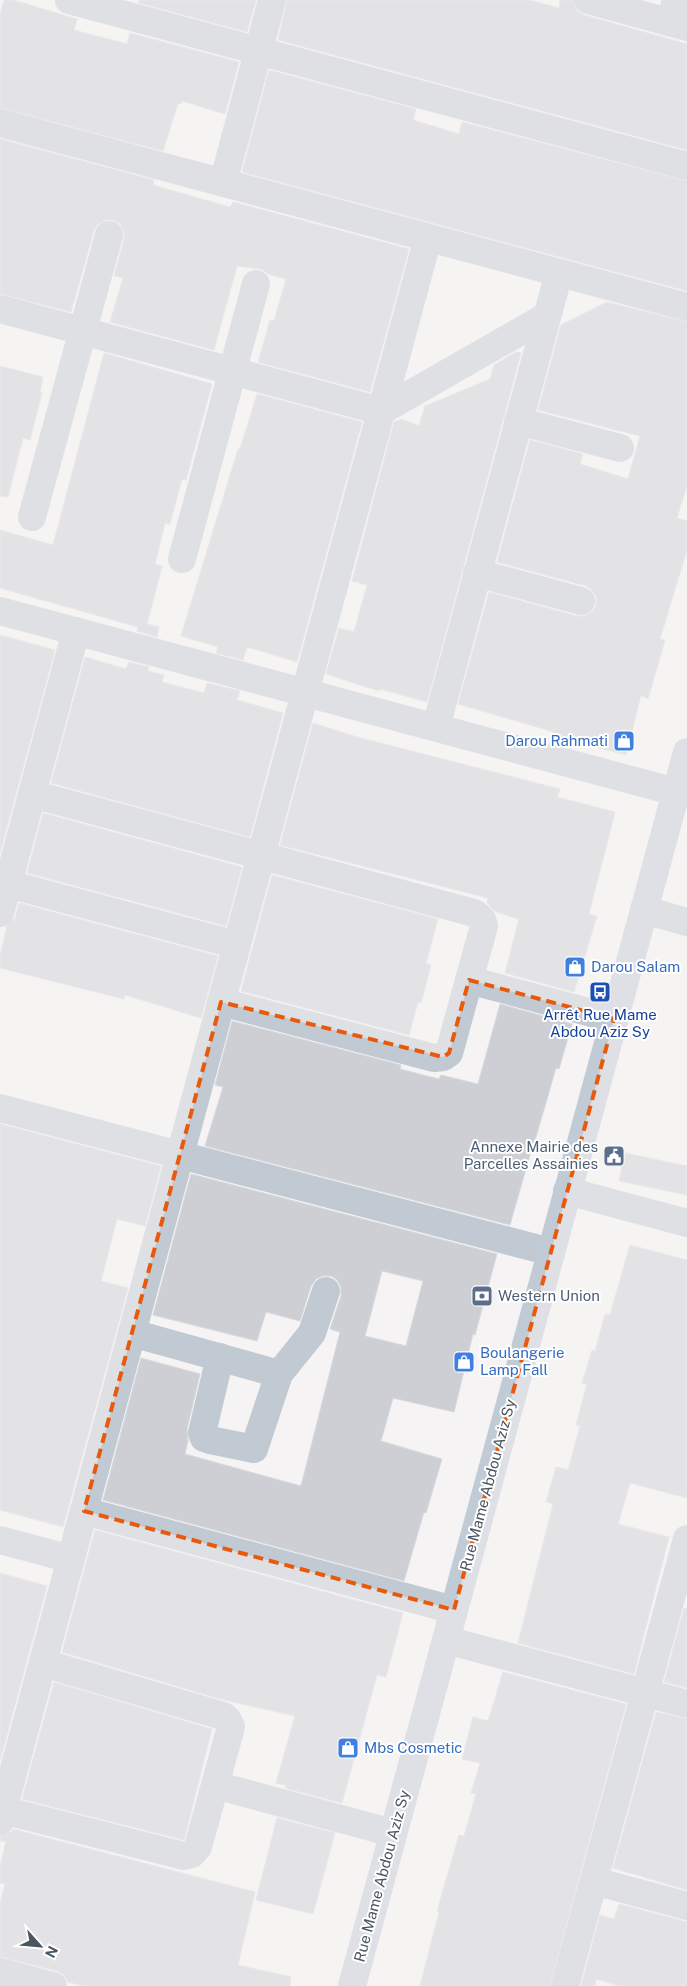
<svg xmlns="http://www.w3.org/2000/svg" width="687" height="1986" viewBox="0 0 687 1986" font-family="'Public Sans',sans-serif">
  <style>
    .building { fill: #cdcfd5; stroke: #d7d9de; fill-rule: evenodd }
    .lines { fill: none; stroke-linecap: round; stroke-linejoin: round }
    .street { stroke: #c1cad2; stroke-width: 28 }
    .secondary { stroke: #c1cbd6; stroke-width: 28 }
    .marked { fill: none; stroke: #e8590c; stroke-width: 4; stroke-dasharray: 10 6; stroke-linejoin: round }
    .labels { text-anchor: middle; stroke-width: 4; stroke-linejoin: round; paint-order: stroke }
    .shop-label { font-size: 15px; fill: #366cbe; stroke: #fff; text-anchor: start }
    .transit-label { font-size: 15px; fill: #164399; stroke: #fff }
    .service-label { font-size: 15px; fill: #4e5e75; stroke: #fff; text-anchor: end }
    .street-label { font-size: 15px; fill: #4a5661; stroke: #fff }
  </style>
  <rect width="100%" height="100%" fill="#f5f3f3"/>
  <g class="building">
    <path d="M4 0H13L77 19 74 30 127 44 130 33 239 62 225 114 182 101 181 104 178 103 163 151 0 108V14Z"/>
    <path d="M140 0H256L247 32 139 3Z"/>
    <path d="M287 0H529L559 8 560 0H573L577 11 584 15 687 44V150L278 40Z"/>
    <path d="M269 70 416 109 413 120 459 134 462 122 687 181V291L242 172Z"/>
    <path d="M0 139 154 180 153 185 230 207 233 202 409 249 370 392 258 362 270 320 274 321 286 279 268 274 261 269 237 266 214 350 110 322 123 278 114 276 124 239V232L120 224 113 220H106L98 224 94 230 71 312 0 294Z"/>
    <path d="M607 302 687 322V485L677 518 687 521V550L660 639 665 640 648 699 641 695 626 755 553 736 554 732 458 704 489 592 577 616H585L592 612 596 606V597L592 590 586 586 497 562 530 440 583 454 580 464 628 479 640 436 538 410 561 325Z"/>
    <path d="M516 352 521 353 427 702 380 689 379 691 326 674 339 628 354 632 367 585 352 581 394 422 402 419 419 426 425 406 490 379 494 365Z"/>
    <path d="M104 353 212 384 186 480 182 479 170 524 165 523 155 564 162 566 147 624 159 627 157 637 137 631 138 627 0 588V530L53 545Z"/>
    <path d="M0 366 43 377 40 392 42 393 30 440 23 438 8 497 0 496Z"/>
    <path d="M257 394 362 422 297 662 247 647 243 660 216 653 218 647 181 636 238 449H240Z"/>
    <path d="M0 635 55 650 0 853Z"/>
    <path d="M85 657 126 669 129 662 149 667 148 671 164 675 162 682 204 693 207 683 240 691 237 700 283 713 250 837 51 783Z"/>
    <path d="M313 723 357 737 560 789 557 797 615 812 589 914 597 916 574 992 505 973 519 919 496 912 487 903 488 898 280 845Z"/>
    <path d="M43 813 242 867 226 926 27 873Z"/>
    <path d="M272 875 438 919 426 963 431 965 421 1003 418 1002 409 1035 241 991Z"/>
    <path d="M19 903 218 956 201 1018 125 995 124 999 0 968V956L7 926 15 918Z"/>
    <path d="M500 1004 572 1024 559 1069 556 1068 534 1144H533L510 1225 205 1146 223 1087 215 1085 232 1021 401 1065 400 1069 439 1079 441 1075 478 1084Z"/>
    <path d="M0 1124 161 1166 145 1226 117 1219 101 1281 128 1288 63 1527 0 1510Z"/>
    <path d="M625 1153 687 1166V1195L619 1181Z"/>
    <path d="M191 1174 497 1254 475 1335 473 1334 454 1412 393 1398 381 1441 442 1459 426 1513 424 1512 404 1581 103 1500 141 1358 200 1374 187 1429 188 1441 185 1454 301 1486 340 1332 330 1329 341 1296V1287L337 1280 331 1276H323L316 1279 311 1286 300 1321 266 1312 257 1341 153 1315ZM382 1271 423 1281 406 1346 365 1336Z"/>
    <path d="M630 1245 687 1260V1498L630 1483 618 1524 669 1537 634 1674 518 1643 553 1504 546 1502 556 1467 568 1470 580 1426 576 1425 587 1384 582 1383 592 1350 595 1351 605 1314 610 1315Z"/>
    <path d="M95 1530 403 1613 386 1677 377 1675 342 1803 285 1788 286 1785 276 1783 295 1716 220 1699 62 1652Z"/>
    <path d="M0 1573 47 1586 0 1761Z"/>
    <path d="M684 1608 687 1609V1688L664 1682Z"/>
    <path d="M503 1672 626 1704 550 1986H420L439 1912 437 1911 459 1835 464 1836 476 1794 471 1793 480 1763 462 1759 473 1717 488 1721Z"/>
    <path d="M54 1682 212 1729 184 1840 22 1799Z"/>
    <path d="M656 1712 687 1719V1890L613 1868Z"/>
    <path d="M277 1818 335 1833 313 1914 256 1900Z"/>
    <path d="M13 1829 255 1892 238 1965 291 1977 290 1986H84L68 1982 64 1975 57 1971 0 1957V1904L5 1884 0 1883V1866L6 1841H0V1836L11 1832Z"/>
    <path d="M619 1904 687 1922V1986H620L596 1979 595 1986H581L600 1915 614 1919Z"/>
  </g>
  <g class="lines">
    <g class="street">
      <path d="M69 0 687 166"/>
      <path d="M588 0 687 27"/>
      <path d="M670 22 676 0"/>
      <path d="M0 123 687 307"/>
      <path d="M223 183 272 0"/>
      <path d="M0 309 381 411 547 316"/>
      <path d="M518 421 620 448"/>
      <path d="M32 517 109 235"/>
      <path d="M182 559 256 284"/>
      <path d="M477 573 581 601"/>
      <path d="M0 611 676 792"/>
      <path d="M436 727 559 273"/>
      <path d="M32 794 474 913 482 919 484 926 449 1053 443 1057 434 1058 221 1002"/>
      <path d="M8 884 237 945"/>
      <path d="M644 910 687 922"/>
      <path d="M0 913 76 631"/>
      <path d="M469 980 614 1019"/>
      <path d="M0 1108 551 1252"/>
      <path d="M567 1191 687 1223"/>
      <path d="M132 1333 279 1374"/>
      <path d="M220 1357 202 1433 204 1438 210 1440 254 1449 279 1374 312 1333 326 1291"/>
      <path d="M84 1511 454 1610"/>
      <path d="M0 1540 71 1559"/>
      <path d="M446 1640 687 1704"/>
      <path d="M215 1785 393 1833"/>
      <path d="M3 1810 184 1856 192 1854 198 1847 231 1727 228 1720 223 1716 43 1663"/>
      <path d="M0 1821 428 238"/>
      <path d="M594 1881 687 1906"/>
      <path d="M0 1972 53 1986"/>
      <path d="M565 1986 687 1539"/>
    </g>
    <path class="secondary" d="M352 1986 687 752"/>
  </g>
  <path d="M0 0H687V1986H0ZM469 980 614 1019 454 1610 84 1511 221 1002 443 1057 449 1053Z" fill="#f5f3f3" fill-opacity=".55" fill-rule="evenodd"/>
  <path class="marked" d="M469 980 614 1019 454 1610 84 1511 221 1002 443 1057 449 1053Z"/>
  <defs>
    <g id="shop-square" transform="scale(1.125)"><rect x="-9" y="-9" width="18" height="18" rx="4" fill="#3f7fe0" stroke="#fff"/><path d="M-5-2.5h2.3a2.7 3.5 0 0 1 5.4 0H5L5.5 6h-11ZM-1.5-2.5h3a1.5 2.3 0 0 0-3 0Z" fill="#fff"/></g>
    <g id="bus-square" transform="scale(1.125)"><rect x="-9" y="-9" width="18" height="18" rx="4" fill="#1a4fb4" stroke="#fff"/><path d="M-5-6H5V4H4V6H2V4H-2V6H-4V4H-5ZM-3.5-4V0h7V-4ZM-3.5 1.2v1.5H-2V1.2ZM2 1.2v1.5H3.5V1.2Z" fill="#fff"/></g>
    <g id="civic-square" transform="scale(1.125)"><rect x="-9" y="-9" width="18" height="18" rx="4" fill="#5c6f8a" stroke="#fff"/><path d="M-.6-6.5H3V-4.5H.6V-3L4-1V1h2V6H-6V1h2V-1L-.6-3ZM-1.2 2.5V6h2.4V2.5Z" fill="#fff"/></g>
    <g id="bank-square" transform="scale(1.125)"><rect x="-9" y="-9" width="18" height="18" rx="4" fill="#5c6f8a" stroke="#fff"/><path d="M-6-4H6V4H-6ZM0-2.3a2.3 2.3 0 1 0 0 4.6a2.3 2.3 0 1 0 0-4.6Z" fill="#fff"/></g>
  </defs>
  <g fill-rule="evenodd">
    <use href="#shop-square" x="624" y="741"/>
    <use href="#shop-square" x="575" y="967"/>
    <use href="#bus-square" x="600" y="992"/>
    <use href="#civic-square" x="614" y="1156"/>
    <use href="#bank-square" x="482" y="1296"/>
    <use href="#shop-square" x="464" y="1362"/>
    <use href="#shop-square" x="348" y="1748"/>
  </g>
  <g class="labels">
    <g class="shop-label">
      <text x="608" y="746" text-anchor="end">Darou Rahmati</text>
      <text x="591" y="972">Darou Salam</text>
      <text x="480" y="1358">Boulangerie<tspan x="480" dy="17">Lamp Fall</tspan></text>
      <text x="364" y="1753">Mbs Cosmetic</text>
    </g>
    <g class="transit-label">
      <text x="600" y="1020">Arrêt Rue Mame<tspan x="600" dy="17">Abdou Aziz Sy</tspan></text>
    </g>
    <g class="service-label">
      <text x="598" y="1152">Annexe Mairie des<tspan x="598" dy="17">Parcelles Assainies</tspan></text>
      <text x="498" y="1301" text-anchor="start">Western Union</text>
    </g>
    <g class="street-label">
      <text transform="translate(488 1485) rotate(-75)" y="5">Rue Mame Abdou Aziz Sy</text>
      <text transform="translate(382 1876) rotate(-75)" y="5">Rue Mame Abdou Aziz Sy</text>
    </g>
  </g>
  <g transform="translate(40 1946) rotate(117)" stroke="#ffffff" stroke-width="4" paint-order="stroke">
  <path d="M0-4L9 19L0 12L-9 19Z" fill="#4a5661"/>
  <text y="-8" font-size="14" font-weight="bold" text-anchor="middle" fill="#4a5661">N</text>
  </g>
</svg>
